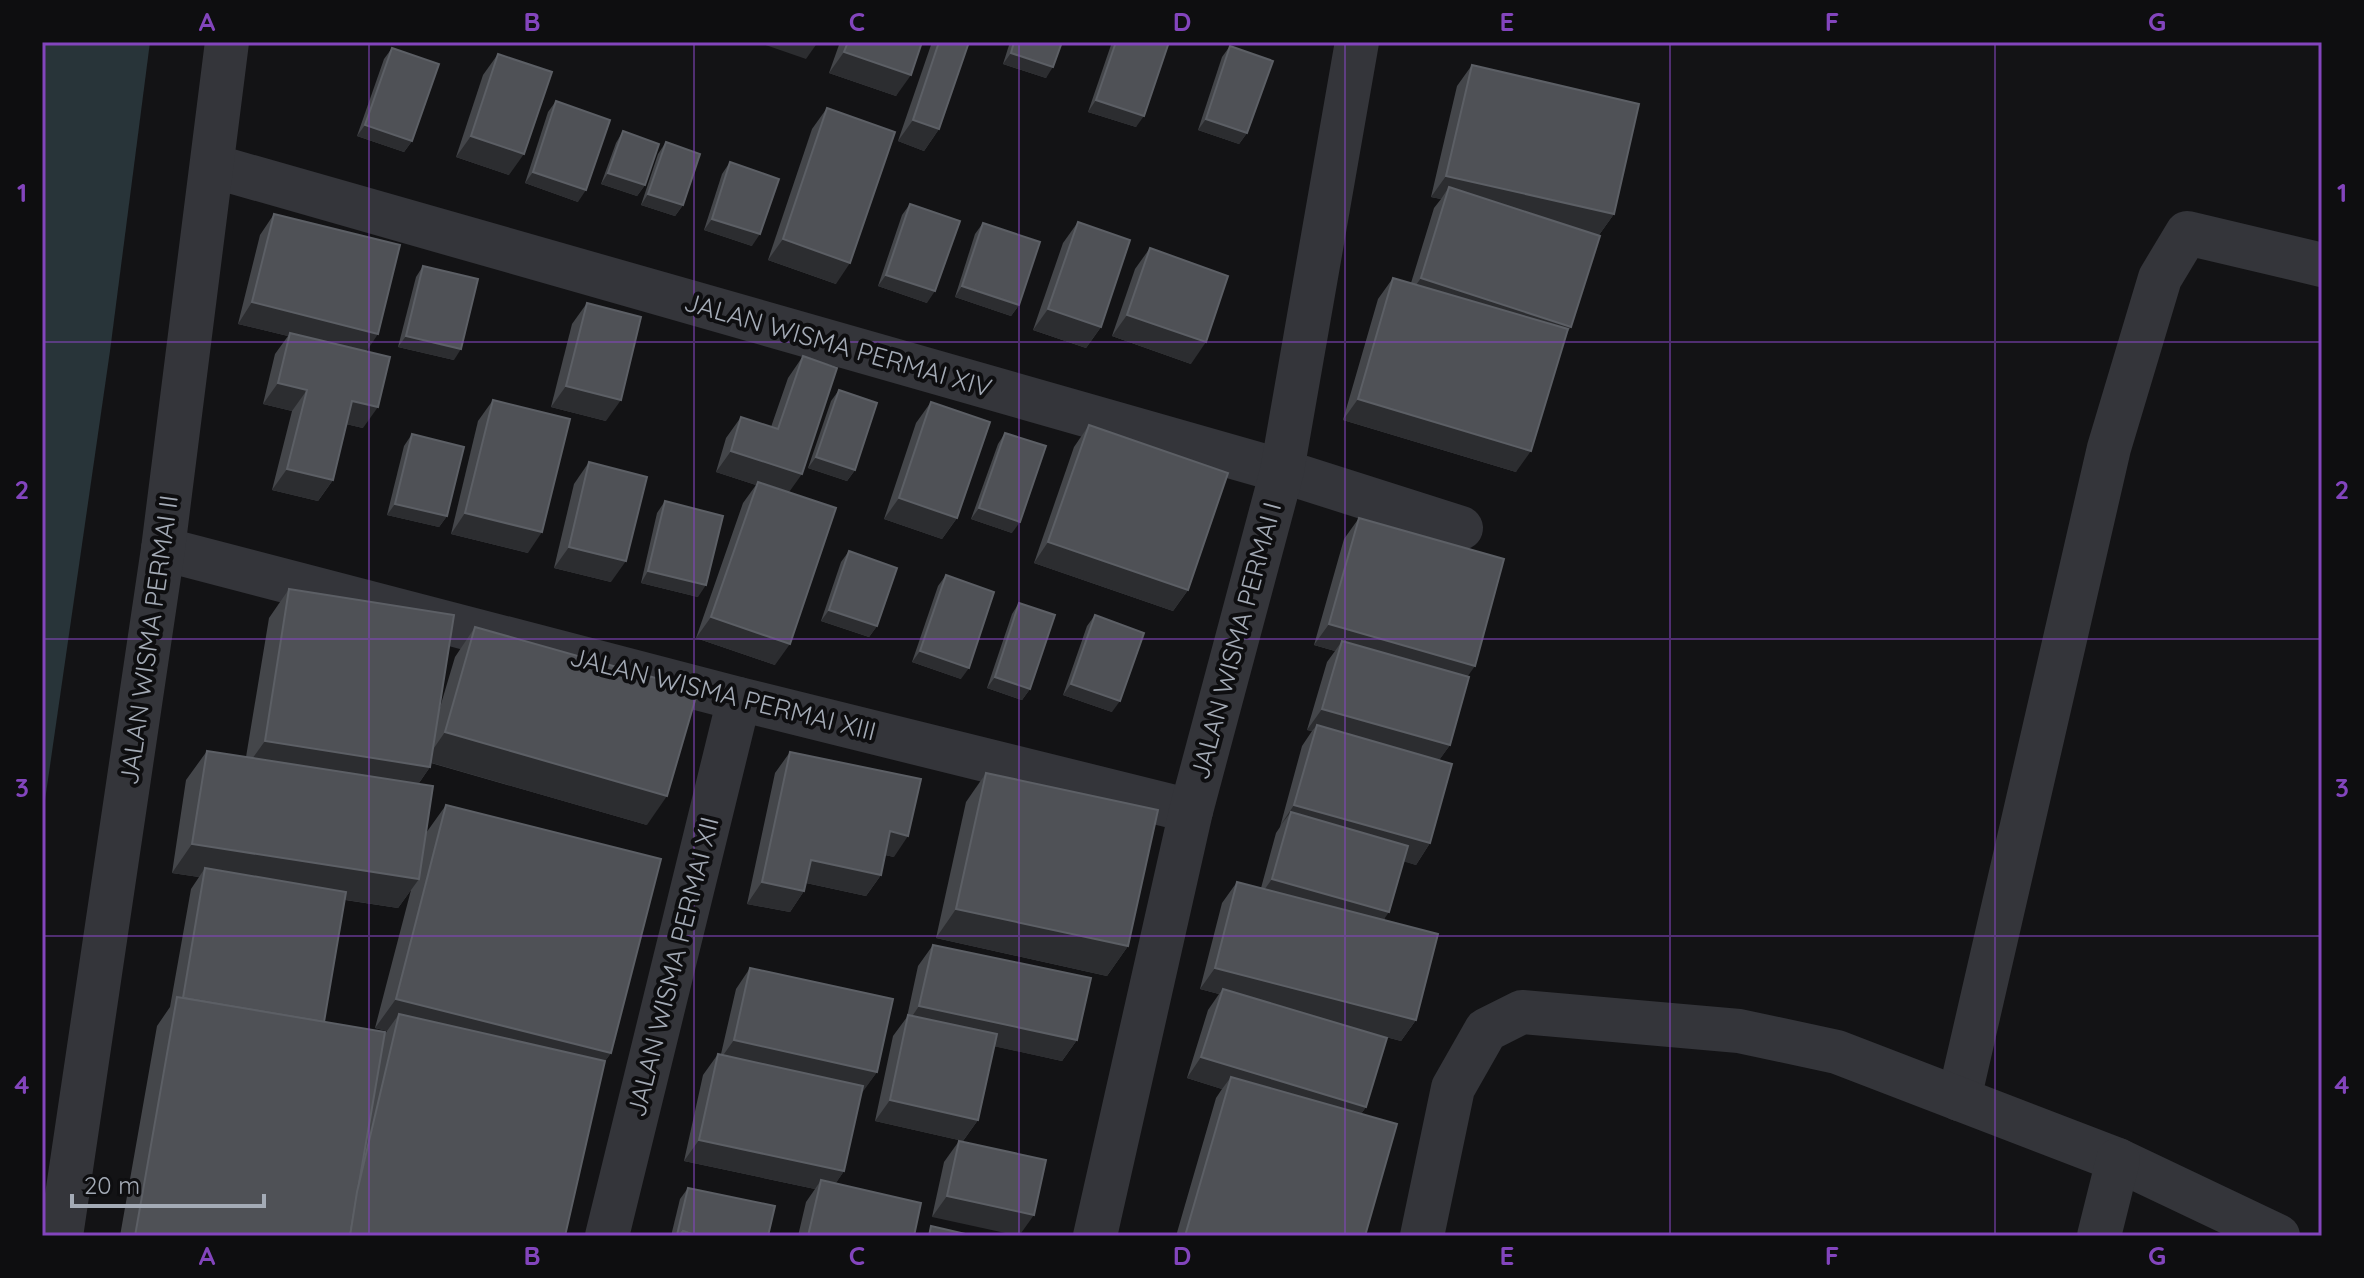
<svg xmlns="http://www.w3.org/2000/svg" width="2364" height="1278" viewBox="0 0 2364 1278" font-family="Quicksand,sans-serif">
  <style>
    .water { fill: #283439 }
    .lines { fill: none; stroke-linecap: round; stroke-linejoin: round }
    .street { stroke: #34353a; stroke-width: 44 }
    .wall { fill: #44464a; fill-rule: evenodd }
    .shaded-wall { fill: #2c2d30 }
    .building { fill: #4f5156; stroke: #5c5f65; stroke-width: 2 }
    .grid { fill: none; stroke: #8345bd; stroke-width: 2; stroke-opacity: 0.55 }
    .labels { text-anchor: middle; stroke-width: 8; stroke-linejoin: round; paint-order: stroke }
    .street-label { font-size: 26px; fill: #a4abb6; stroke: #0e0e10 }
    .neatline { fill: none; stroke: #8345bd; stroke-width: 3 }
    .grid-label { font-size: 26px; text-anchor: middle; font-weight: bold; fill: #8345bd }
  </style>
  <rect width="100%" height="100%" fill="#131315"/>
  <path class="water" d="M42 42H150L110 351 42 821Z"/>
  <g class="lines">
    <g class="street">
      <path d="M213 166 1282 471 1461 528"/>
      <path d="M163 549 739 699 1191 811"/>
      <path d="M1959 1099 2109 448 2160 278 2187 233 2322 265"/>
      <path d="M61 1236 163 549 227 42"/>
      <path d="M607 1236 739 699"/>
      <path d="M1095 1236 1191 811 1282 471 1357 42"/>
      <path d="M1422 1236 1453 1088 1486 1030 1522 1012 1739 1031 1837 1052 2118 1160 2278 1236"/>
      <path d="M2099 1236 2118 1160"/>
    </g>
  </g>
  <g class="wall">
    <path d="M840 42H922L896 96 829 73Z"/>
    <path d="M932 42H969L939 129 924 151 898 141Z"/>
    <path d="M1010 42H1062L1046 78 1003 64Z"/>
    <path d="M1112 42H1169L1136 127 1088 112Z"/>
    <path d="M1230 46 1247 133 1239 144 1198 130 1222 57Z"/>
    <path d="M392 48 412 141 404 152 357 136 384 59Z"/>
    <path d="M498 54 509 175 456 157 483 75Z"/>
    <path d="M1472 65 1614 214 1599 235 1592 234 1571 327 1566 333 1516 472 1343 420 1378 299 1393 278 1411 283 1434 208 1441 199 1431 197 1457 86Z"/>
    <path d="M556 101 578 202 525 183 548 112Z"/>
    <path d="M827 108 836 284 768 260 812 129Z"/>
    <path d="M623 131 645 185 637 196 601 184 616 143Z"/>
    <path d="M666 142 683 205 675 216 641 205 658 154Z"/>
    <path d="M730 162 752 246 704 230 722 174Z"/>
    <path d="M910 204 927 303 878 286 902 215Z"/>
    <path d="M274 214 366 351 363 428 346 424 333 480 318 501 272 490 292 411 263 404 275 354 288 336 238 324 260 235Z"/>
    <path d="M1078 222 1101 327 1086 348 1033 330 1063 243Z"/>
    <path d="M983 223 1019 305 1011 316 955 297 975 234Z"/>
    <path d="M1150 248 1191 364 1112 336 1135 269Z"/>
    <path d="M423 266 454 360 398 347 416 277Z"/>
    <path d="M587 303 606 421 551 407 572 324Z"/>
    <path d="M803 356 789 492 775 665 696 638 743 503 756 485 716 472 726 438 741 417 771 427 788 378Z"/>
    <path d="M839 390 855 470 847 481 808 468 831 401Z"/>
    <path d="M493 400 528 553 451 534 478 421Z"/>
    <path d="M931 402 957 518 942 539 884 519 916 423Z"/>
    <path d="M1089 425 1188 590 1173 611 1034 563 1074 447Z"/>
    <path d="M1005 433 1012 533 971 519 998 444Z"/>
    <path d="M412 434 447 516 439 527 387 515 404 446Z"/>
    <path d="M589 462 611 582 554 568 574 484Z"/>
    <path d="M665 501 698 597 641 583 657 513Z"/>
    <path d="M1359 518 1467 677 1450 745 1439 760 1430 843 1416 865 1404 861 1384 920 1416 1020 1401 1041 1356 1029 1366 1107 1361 1114 1365 1236H1176L1216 1098 1222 1089 1187 1078 1208 1010 1219 994 1200 989 1222 903 1237 882 1261 888 1276 833 1280 827 1302 746 1312 731 1307 730 1327 662 1335 651 1314 645 1344 539Z"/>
    <path d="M849 551 877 626 869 637 821 621 841 562Z"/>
    <path d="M946 575 961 679 912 662 938 586Z"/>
    <path d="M289 589 438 714 455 657 475 627 647 825 431 763 430 767 419 783 426 833 446 805 611 1053 605 1061 565 1236H120L157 1026 170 1007 191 889 199 877 172 873 186 780 207 751 246 757 269 618ZM411 890 375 1028 387 1031 384 1035 324 1022 345 900 398 908Z"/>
    <path d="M1019 603 1030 689 1022 700 987 688 1012 614Z"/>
    <path d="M1095 615 1112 712 1063 695 1087 626Z"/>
    <path d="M790 752 894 857 885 855 881 875 866 896 806 883 804 891 790 912 747 904 775 773Z"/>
    <path d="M986 773 1128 946 1107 976 936 938 966 802Z"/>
    <path d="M933 945 1077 1040 1062 1061 994 1046 978 1120 963 1141 875 1121 893 1036 907 1017 918 966Z"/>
    <path d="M750 968 877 1072 861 1093 844 1171 835 1184 914 1236H798L806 1202 815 1189 684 1161 703 1075 718 1054H721L736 989Z"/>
    <path d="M959 1141 1046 1160 932 1217 944 1162Z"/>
    <path d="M688 1188 768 1236H671L680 1199Z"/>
  </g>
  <g class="shaded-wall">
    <path d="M757 42H818L806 59Z"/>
    <path d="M844 52 911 75 896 96 829 73Z"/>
    <path d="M1011 53 1053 67 1046 78 1003 64Z"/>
    <path d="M1096 100 1144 116 1136 127 1088 112Z"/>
    <path d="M1206 119 1247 133 1239 144 1198 130Z"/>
    <path d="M913 120 939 129 924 151 898 141Z"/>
    <path d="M365 125 412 141 404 152 357 136Z"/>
    <path d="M471 136 524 154 509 175 456 157Z"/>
    <path d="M533 172 586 190 578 202 525 183Z"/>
    <path d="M608 173 645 185 637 196 601 184Z"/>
    <path d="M1446 176 1614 214 1599 235 1445 200 1449 187 1441 199 1431 197Z"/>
    <path d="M648 194 683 205 675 216 641 205Z"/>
    <path d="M712 219 760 234 752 246 704 230Z"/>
    <path d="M783 239 850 263 836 284 768 260Z"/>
    <path d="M886 275 935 291 927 303 878 286Z"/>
    <path d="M1421 278 1571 327 1556 348 1406 299Z"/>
    <path d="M962 286 1019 305 1011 316 955 297Z"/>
    <path d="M252 302 378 334 364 355 290 333 288 336 238 324Z"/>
    <path d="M1048 309 1101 327 1086 348 1033 330Z"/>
    <path d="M1127 315 1206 342 1191 364 1112 336Z"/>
    <path d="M406 336 461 349 454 360 398 347Z"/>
    <path d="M278 383 307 390 292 411 263 404Z"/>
    <path d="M566 386 621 400 606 421 551 407Z"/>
    <path d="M1358 399 1531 451 1516 472 1343 420Z"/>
    <path d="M352 401 378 407 363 428 337 422Z"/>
    <path d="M731 451 802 474 787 495 758 482 756 485 716 472Z"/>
    <path d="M816 457 855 470 847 481 808 468Z"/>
    <path d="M287 469 333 480 318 501 272 490Z"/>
    <path d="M899 498 957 518 942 539 884 519Z"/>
    <path d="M395 504 447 516 439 527 387 515Z"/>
    <path d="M979 508 1020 522 1012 533 971 519Z"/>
    <path d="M465 513 542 532 528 553 451 534Z"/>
    <path d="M1048 542 1188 590 1173 611 1034 563Z"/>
    <path d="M569 547 626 561 611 582 554 568Z"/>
    <path d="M648 571 706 585 698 597 641 583Z"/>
    <path d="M829 610 877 626 869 637 821 621Z"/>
    <path d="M711 617 790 644 775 665 696 638Z"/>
    <path d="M1329 624 1475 666 1460 687 1342 641 1335 651 1314 645Z"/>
    <path d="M920 651 969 668 961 679 912 662Z"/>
    <path d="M995 677 1030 689 1022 700 987 688Z"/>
    <path d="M1071 684 1120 701 1112 712 1063 695Z"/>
    <path d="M1322 709 1450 745 1435 766 1317 725 1312 731 1307 730Z"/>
    <path d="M445 732 667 796 647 825 425 761Z"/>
    <path d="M265 741 430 767 409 797 244 770Z"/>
    <path d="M1294 805 1430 843 1416 865 1286 828 1291 812 1280 826Z"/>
    <path d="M890 831 908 836 894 857 875 853Z"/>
    <path d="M192 844 419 879 398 908 204 878 205 868 199 877 172 873Z"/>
    <path d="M811 860 881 875 866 896 797 881Z"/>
    <path d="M1272 879 1389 912 1374 934 1257 900Z"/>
    <path d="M762 882 804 891 790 912 747 904Z"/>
    <path d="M956 909 1128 946 1107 976 936 938Z"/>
    <path d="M1215 968 1416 1020 1401 1041 1221 994 1223 989 1219 994 1200 989Z"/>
    <path d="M396 999 611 1053 590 1082 399 1014 387 1031 375 1028Z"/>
    <path d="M919 1006 1077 1040 1062 1061 905 1027Z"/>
    <path d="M734 1040 877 1072 862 1093 719 1061Z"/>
    <path d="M1201 1057 1366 1107 1351 1128 1231 1077 1222 1089 1187 1078Z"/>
    <path d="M890 1100 978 1120 963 1141 875 1121Z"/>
    <path d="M699 1140 844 1171 830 1192 821 1180 815 1189 684 1161Z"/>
    <path d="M947 1196 1034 1215 1019 1236 932 1217Z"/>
  </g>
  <g class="building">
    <path d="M848 42H922L911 75 844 52Z"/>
    <path d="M939 42H969L939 129 913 120Z"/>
    <path d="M1014 42H1062L1053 67 1011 53Z"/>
    <path d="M1116 42H1169L1144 116 1096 100Z"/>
    <path d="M1230 46 1273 61 1247 133 1206 119Z"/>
    <path d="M392 48 439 64 412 141 365 125Z"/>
    <path d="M498 54 552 72 524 154 471 136Z"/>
    <path d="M1472 65 1639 104 1614 214 1446 176Z"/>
    <path d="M556 101 610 120 586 190 533 172Z"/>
    <path d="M827 108 895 132 850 263 783 239Z"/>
    <path d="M623 131 659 144 645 185 608 173Z"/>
    <path d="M666 142 700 154 683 205 648 194Z"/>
    <path d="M730 162 779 179 760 234 712 219Z"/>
    <path d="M1449 187 1600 236 1571 327 1421 278Z"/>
    <path d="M910 204 960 221 935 291 886 275Z"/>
    <path d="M274 214 400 245 378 334 252 302Z"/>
    <path d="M1078 222 1130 240 1101 327 1048 309Z"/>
    <path d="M983 223 1040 242 1019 305 962 286Z"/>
    <path d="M1150 248 1228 276 1206 342 1127 315Z"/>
    <path d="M423 266 478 279 461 349 406 336Z"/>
    <path d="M1393 278 1568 329 1531 451 1358 399Z"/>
    <path d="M587 303 641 317 621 400 566 386Z"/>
    <path d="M290 333 390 357 378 407 352 401 333 480 287 469 307 390 278 383Z"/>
    <path d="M803 356 837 368 802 474 731 451 741 417 778 429Z"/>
    <path d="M839 390 877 403 855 470 816 457Z"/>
    <path d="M493 400 570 419 542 532 465 513Z"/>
    <path d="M931 402 990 422 957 518 899 498Z"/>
    <path d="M1089 425 1228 473 1188 590 1048 542Z"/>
    <path d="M1005 433 1046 446 1020 522 979 508Z"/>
    <path d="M412 434 464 447 447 516 395 504Z"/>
    <path d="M589 462 647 477 626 561 569 547Z"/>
    <path d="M758 482 836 508 790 644 711 617Z"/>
    <path d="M665 501 723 516 706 585 648 571Z"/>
    <path d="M1359 518 1504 559 1475 666 1329 624Z"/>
    <path d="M849 551 897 568 877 626 829 610Z"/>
    <path d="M946 575 994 592 969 668 920 651Z"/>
    <path d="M289 589 454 615 430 767 265 741Z"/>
    <path d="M1019 603 1055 615 1030 689 995 677Z"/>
    <path d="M1095 615 1144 633 1120 701 1071 684Z"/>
    <path d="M475 627 698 690 667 796 445 732Z"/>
    <path d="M1342 641 1469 677 1450 745 1322 709Z"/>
    <path d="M1317 725 1452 764 1430 843 1294 805Z"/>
    <path d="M207 751 433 786 419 879 192 844Z"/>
    <path d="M790 752 921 779 908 836 890 831 881 875 811 860 804 891 762 882Z"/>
    <path d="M986 773 1158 810 1128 946 956 909Z"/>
    <path d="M446 805 661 859 611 1053 396 999Z"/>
    <path d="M1291 812 1408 846 1389 912 1272 879Z"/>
    <path d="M205 868 346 892 324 1022 183 998Z"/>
    <path d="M1237 882 1438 934 1416 1020 1215 968Z"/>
    <path d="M933 945 1091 978 1077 1040 919 1006Z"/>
    <path d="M750 968 893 999 877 1072 734 1040Z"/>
    <path d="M1223 989 1387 1038 1366 1107 1201 1057Z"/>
    <path d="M177 997 385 1032 350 1236H135Z"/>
    <path d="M399 1014 605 1061 565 1236H350L357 1192Z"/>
    <path d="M908 1015 997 1034 978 1120 890 1100Z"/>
    <path d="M718 1054 863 1086 844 1171 699 1140Z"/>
    <path d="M1231 1077 1397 1124 1365 1236H1185Z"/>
    <path d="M959 1141 1046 1160 1034 1215 947 1196Z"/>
    <path d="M821 1180 921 1203 914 1236H808Z"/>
    <path d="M688 1188 775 1206 768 1236H697L683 1231 680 1235H677Z"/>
    <path d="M931 1226 974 1236H929Z"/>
    <path d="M683 1231 697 1236H681Z"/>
  </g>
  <path class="grid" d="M369 42V1236M694 42V1236M1019 42V1236M1345 42V1236M1670 42V1236M1995 42V1236M42 342H2322M42 639H2322M42 936H2322"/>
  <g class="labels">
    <g class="street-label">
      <text transform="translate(838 345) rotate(16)" y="9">JALAN WISMA PERMAI XIV</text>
      <text transform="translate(149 640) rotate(-82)" y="9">JALAN WISMA PERMAI II</text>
      <text transform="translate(1236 641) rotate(-75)" y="9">JALAN WISMA PERMAI I</text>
      <text transform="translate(723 694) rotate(14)" y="9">JALAN WISMA PERMAI XIII</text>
      <text transform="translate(673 967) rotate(-76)" y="9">JALAN WISMA PERMAI XII</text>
    </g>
  </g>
  <rect width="2364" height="1278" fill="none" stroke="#0e0e10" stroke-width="88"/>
  <path d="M72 1194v12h192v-12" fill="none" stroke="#a4abb6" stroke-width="4"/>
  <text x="84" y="1194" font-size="24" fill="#a4abb6" stroke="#0e0e10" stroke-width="6" paint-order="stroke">20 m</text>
  <rect x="44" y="44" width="2276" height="1190" class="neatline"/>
  <g class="grid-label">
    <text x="207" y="31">A</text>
    <text x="532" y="31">B</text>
    <text x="857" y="31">C</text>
    <text x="1182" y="31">D</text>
    <text x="1507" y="31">E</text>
    <text x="1832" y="31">F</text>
    <text x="2157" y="31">G</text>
    <text x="22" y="202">1</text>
    <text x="2342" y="202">1</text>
    <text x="22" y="499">2</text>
    <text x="2342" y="499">2</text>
    <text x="22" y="797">3</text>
    <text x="2342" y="797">3</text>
    <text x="22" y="1094">4</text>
    <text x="2342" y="1094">4</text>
    <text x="207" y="1265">A</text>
    <text x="532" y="1265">B</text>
    <text x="857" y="1265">C</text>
    <text x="1182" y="1265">D</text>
    <text x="1507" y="1265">E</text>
    <text x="1832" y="1265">F</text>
    <text x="2157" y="1265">G</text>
  </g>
</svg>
